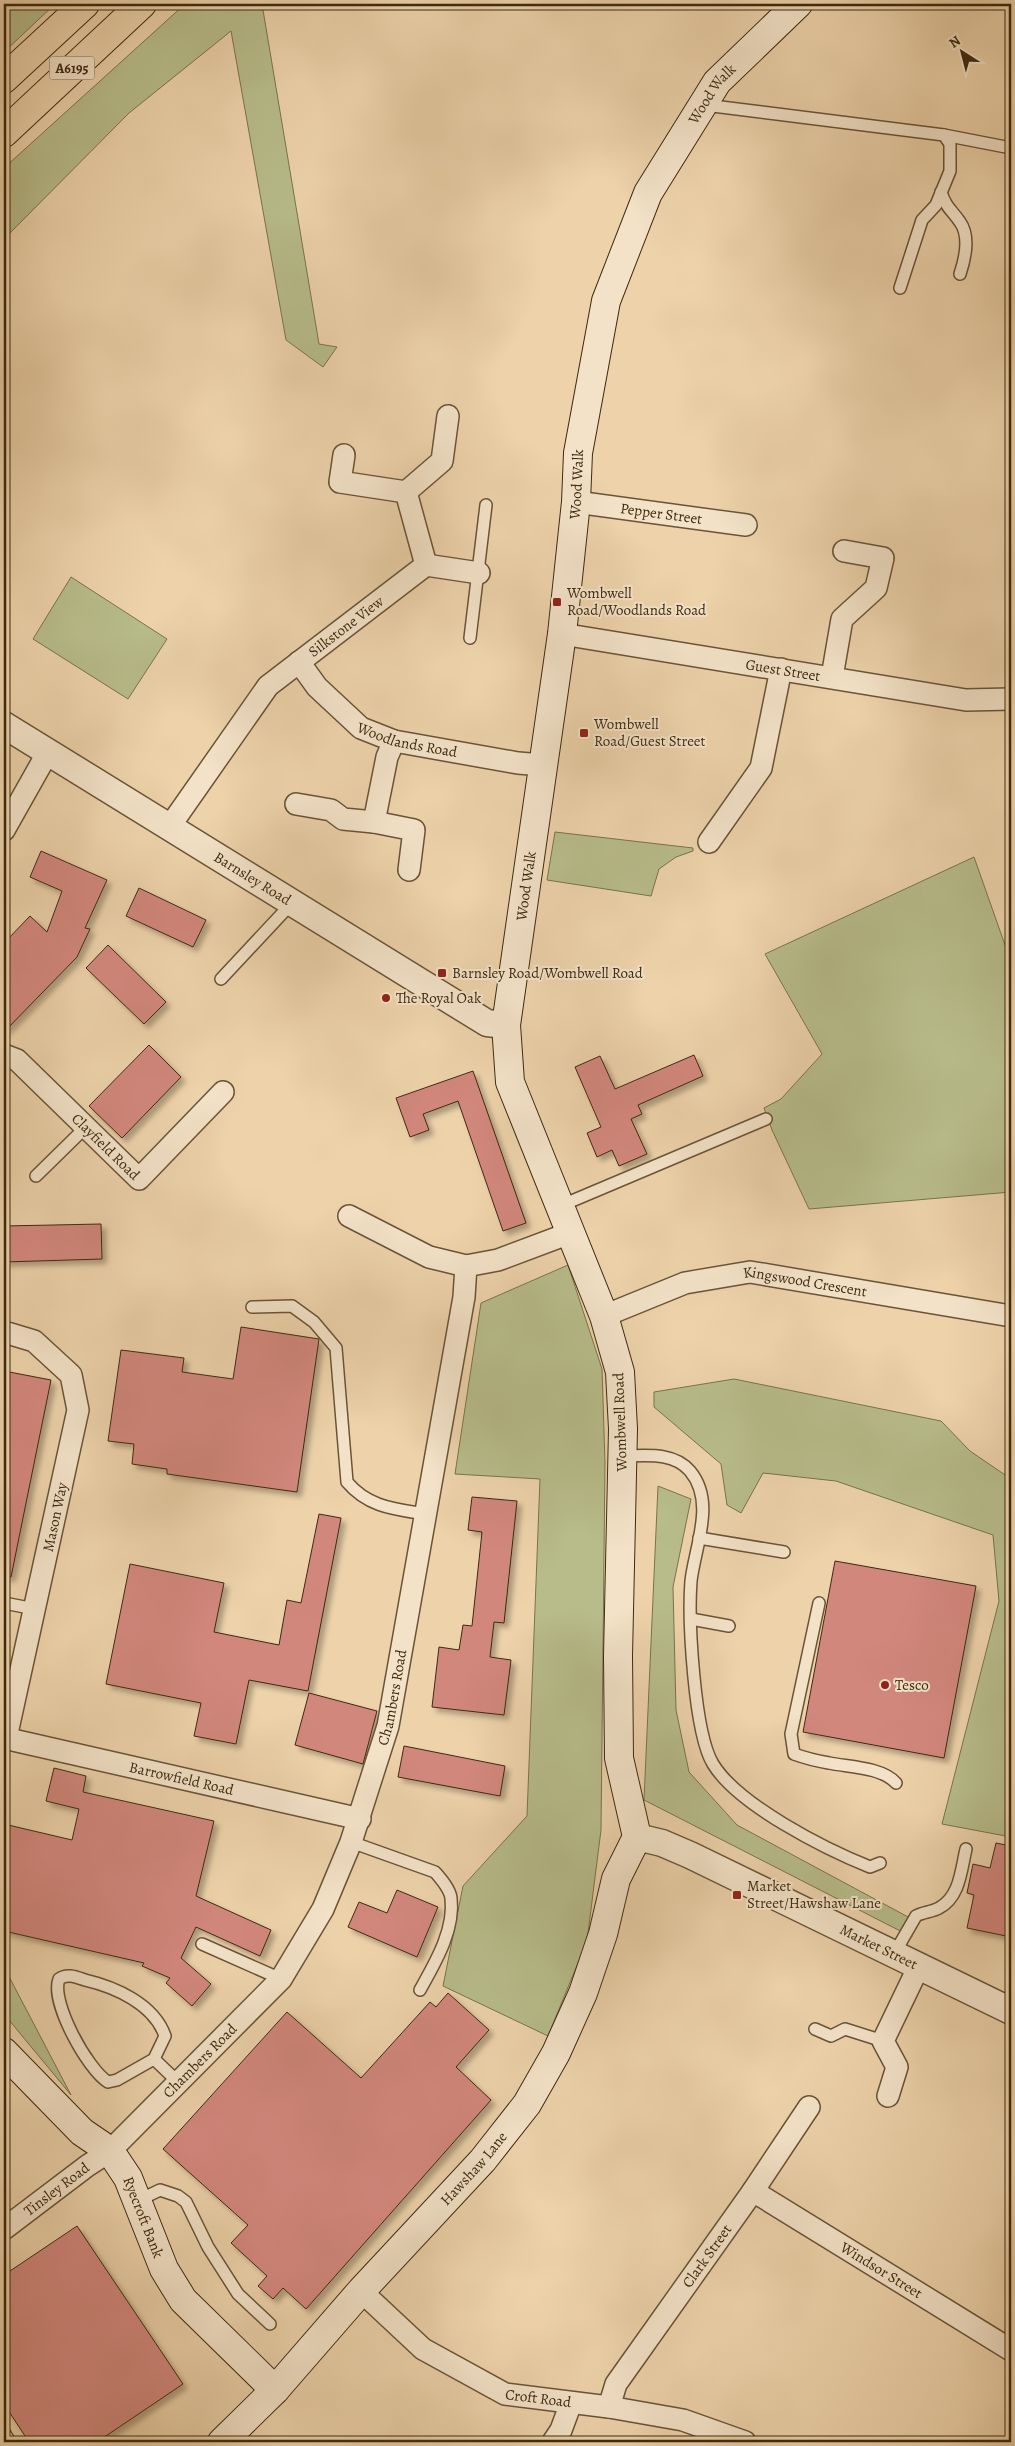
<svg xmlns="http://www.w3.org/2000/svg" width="1015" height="2446" viewBox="0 0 1015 2446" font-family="Alegreya,serif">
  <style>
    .green { fill: #b7bc8a; stroke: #7a734c }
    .building { fill: #d2877d; stroke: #3d2a0f; filter: url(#shadow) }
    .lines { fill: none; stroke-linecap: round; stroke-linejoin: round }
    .service-casing { stroke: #695436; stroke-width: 14 }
    .minor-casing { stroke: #695436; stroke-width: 24 }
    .tertiary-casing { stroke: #695436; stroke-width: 29 }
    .secondary-casing { stroke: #3d2a0f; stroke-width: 30 }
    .trunk-casing { stroke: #3d2a0f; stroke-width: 30 }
    .service { stroke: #f3e2c8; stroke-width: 11 }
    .minor { stroke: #f3e2c8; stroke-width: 21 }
    .tertiary { stroke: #f3e2c8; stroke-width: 26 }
    .secondary { stroke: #f3e2c8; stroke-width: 28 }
    .trunk { stroke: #edd2aa; stroke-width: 28 }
    .poi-dot { fill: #8f2418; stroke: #f3e2c8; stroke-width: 2 }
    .labels { text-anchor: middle; stroke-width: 4; stroke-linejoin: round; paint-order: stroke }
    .shield { fill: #f3e2c8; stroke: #746146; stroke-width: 1 }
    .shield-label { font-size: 14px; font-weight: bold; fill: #3d2a0f }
    .street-label { font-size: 15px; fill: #3d2a0f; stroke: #f3e2c8 }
    .poi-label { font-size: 15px; fill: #3d2a0f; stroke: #f3e2c8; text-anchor: start }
  </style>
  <defs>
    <filter id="shadow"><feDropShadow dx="4.5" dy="4.5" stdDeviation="2.5" flood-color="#0004"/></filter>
  </defs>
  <rect width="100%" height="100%" fill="#edd2aa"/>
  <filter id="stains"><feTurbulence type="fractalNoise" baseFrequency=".004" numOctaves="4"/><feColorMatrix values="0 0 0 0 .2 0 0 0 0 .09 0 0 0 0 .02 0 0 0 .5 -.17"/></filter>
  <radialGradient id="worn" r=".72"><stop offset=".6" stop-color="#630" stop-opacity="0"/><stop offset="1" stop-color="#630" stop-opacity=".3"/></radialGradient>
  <g class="green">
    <path d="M4 4H55L4 52Z"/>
    <path d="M185 4H262L319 344 337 347 323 367 286 340 231 31 129 113 4 239V168Z"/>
    <path d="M71 577 167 639 128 699 33 639Z"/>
    <path d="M555 832 693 848V851L676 857 659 869 651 896 547 880Z"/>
    <path d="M974 857 1011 962V1192L809 1209 772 1130 764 1108 781 1099 822 1054 765 954Z"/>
    <path d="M568 1265 602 1369 605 1463 601 1830 587 1941 548 2036 443 1986 463 1886 527 1816 540 1479 455 1474 481 1303Z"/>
    <path d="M734 1379 941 1421 970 1451 1011 1479V1837L942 1824 999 1601 993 1535 836 1481 763 1473 741 1513 727 1505 721 1464 654 1407V1392Z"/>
    <path d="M658 1486 691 1499 673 1587 676 1710 689 1772 737 1825 910 1918 912 1937 644 1800Z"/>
    <path d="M4 1967 71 2095 4 2014Z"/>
  </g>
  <g class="building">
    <path d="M41 851 107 880 85 928 90 929 77 957 4 1032V943L30 916 47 932 62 891 30 877Z"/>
    <path d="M139 888 206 920 193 947 126 916Z"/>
    <path d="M108 945 166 1002 144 1024 86 968Z"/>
    <path d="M149 1045 181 1077 122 1138 89 1106Z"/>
    <path d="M694 1055 703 1076 638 1105 642 1114 631 1119 647 1154 619 1166 612 1150 597 1157 587 1133 601 1127 575 1067 600 1056 615 1089Z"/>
    <path d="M473 1071 526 1223 503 1231 458 1101 423 1114 429 1130 410 1137 396 1098Z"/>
    <path d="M101 1224 102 1259 4 1262V1226Z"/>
    <path d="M241 1327 319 1339 297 1492 167 1474V1469L132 1464 134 1444 108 1441 121 1350 184 1358 182 1372 233 1379Z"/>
    <path d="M4 1371 51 1380 11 1577H4Z"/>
    <path d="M472 1497 517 1501 504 1623 494 1622 490 1657 511 1660 504 1715 432 1707 439 1647 459 1650 463 1625 472 1626 482 1532 468 1530Z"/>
    <path d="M319 1514 341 1518 308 1691 249 1680 236 1744 194 1736 201 1703 106 1684 130 1564 224 1583 214 1632 279 1645 287 1600 301 1603Z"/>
    <path d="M835 1561 976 1586 944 1758 803 1732Z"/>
    <path d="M309 1693 377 1711 363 1764 295 1745Z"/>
    <path d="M404 1746 505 1766 500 1796 398 1777Z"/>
    <path d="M54 1768 86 1776 83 1792 214 1821 196 1896 271 1930 260 1956 196 1927 181 1958 211 1984 192 2006 166 1983 170 1978 142 1966 144 1963 4 1931V1894L7 1878 4 1877V1824L72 1840 79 1809 46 1801Z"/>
    <path d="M996 1843 1011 1846 1007 1865 1011 1866V1937L967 1928 974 1895 967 1893 973 1864 990 1868Z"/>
    <path d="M397 1890 438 1907 417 1957 348 1927 359 1902 387 1913Z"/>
    <path d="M448 1993 489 2030 456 2067 491 2100 306 2309 283 2288 273 2299 258 2286 267 2276 231 2243 248 2225 163 2149 287 2012 361 2078 430 2002 436 2007Z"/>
    <path d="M77 2226 183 2384 97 2442H29L4 2404V2275Z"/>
  </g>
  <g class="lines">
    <g class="service-casing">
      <g id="service">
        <path d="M705 105 944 135 950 144V171L936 205 922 220 900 288"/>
        <path d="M944 135 1011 148"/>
        <path d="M941 192C946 208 952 210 960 222 970 236 965 259 960 274"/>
        <path d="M470 638 486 505"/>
        <path d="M221 979 292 903"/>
        <path d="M36 1176 86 1127"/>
        <path d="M560 1206 766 1119"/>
        <path d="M252 1307 292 1306 314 1322 336 1348 347 1482C368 1507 394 1509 425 1514"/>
        <path d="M622 1456C644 1456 673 1451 690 1471 716 1502 695 1546 691 1581 688 1619 694 1733 713 1764 738 1805 825 1849 870 1867L880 1863"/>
        <path d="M699 1538 784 1552"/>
        <path d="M4 1603 35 1609"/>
        <path d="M819 1603 791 1734 794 1754C805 1758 817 1761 829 1763 848 1767 882 1767 896 1783"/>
        <path d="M691 1619 729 1626"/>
        <path d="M351 1842 435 1872C441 1879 450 1889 451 1898 455 1930 435 1963 420 1990"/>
        <path d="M202 1944 281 1979"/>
        <path d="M894 1954 916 1916C923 1912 932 1912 939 1908 960 1897 961 1870 966 1849"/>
        <path d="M815 2029 831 2036 845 2029 883 2041"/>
        <path d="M154 2059 117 2080 108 2082C88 2070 50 2002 59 1979 67 1973 76 1977 85 1980 115 1987 154 2004 165 2036L154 2059 179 2083"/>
        <path d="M137 2201 160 2190 178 2196 186 2202 208 2247 238 2294 270 2324"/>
        <path d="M4 2432 10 2442"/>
      </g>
    </g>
    <g class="minor-casing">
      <g id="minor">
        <path d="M344 455 340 482 406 492"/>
        <path id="s1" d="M576 502 746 525"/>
        <path d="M426 565 479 573"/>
        <path id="s2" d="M562 634 966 700 1011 699"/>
        <path id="s3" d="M299 662 317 687 361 728 394 741 518 763 543 765"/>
        <path d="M832 677 842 619 876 588 883 558 844 551"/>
        <path d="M296 804 331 810 343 819 374 822 414 830 409 870"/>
        <path d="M374 822 387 757 394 741"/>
        <path id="s4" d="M170 826 268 686 426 565 406 492 442 461 448 416"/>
        <path d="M4 830 48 752"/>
        <path d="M709 842 761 768 781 669"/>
        <path id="s5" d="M4 1055 17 1060 139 1179 223 1092"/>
        <path d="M349 1216 429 1257 466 1266"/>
        <path id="s6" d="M604 1316 685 1283 750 1272 1011 1316"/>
        <path d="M4 1332 34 1341 71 1375 78 1410 6 1738"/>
        <path id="s7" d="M4 1738 360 1819"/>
        <path d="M888 2096 897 2067 883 2041 919 1966"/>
        <path id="s8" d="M753 2191 1011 2350"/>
        <path id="s9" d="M4 2229 87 2166 110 2151 281 1979 323 1909 351 1842 388 1726 464 1297 466 1266 498 1260 570 1233"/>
        <path id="s10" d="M361 2291 423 2349 505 2394 609 2407 683 2420 745 2442"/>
        <path id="s11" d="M609 2407 616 2384 753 2191 809 2107"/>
        <path d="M553 2442 561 2430 571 2403"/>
      </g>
    </g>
    <g class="tertiary-casing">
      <g id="tertiary">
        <path id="s12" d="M4 725 487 1023 506 1025"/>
        <path id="s13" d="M637 1837 662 1843 690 1855 1011 2011"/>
      </g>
    </g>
    <g class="secondary-casing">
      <g id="secondary">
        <path id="s14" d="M4 2052 82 2132 110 2151 128 2178 164 2269 183 2300 275 2390"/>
        <path id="s15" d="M222 2442 275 2390 361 2291 483 2160 527 2104 556 2053 583 1993 603 1934 616 1879 637 1837 619 1758 618 1656 623 1429 620 1372 604 1316 510 1082 506 1025 562 634 576 502 578 453 606 301 648 193 717 82 798 4"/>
      </g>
    </g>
    <g class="trunk-casing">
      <g id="trunk">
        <path d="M4 79 85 4"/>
        <path d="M4 133 142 4"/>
      </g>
    </g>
    <use href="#service" class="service"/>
    <use href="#minor" class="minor"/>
    <use href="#tertiary" class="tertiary"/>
    <use href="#secondary" class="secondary"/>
    <use href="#trunk" class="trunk"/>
  </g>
  <g class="poi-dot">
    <rect x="552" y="597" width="10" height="10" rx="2.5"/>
    <rect x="579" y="728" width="10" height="10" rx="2.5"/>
    <rect x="437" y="968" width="10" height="10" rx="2.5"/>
    <circle cx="386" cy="998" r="5"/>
    <circle cx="885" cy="1685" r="5"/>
    <rect x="732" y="1890" width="10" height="10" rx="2.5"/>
  </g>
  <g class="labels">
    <rect class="shield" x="49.5" y="56.5" width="45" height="23" rx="4"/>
    <g class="shield-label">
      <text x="72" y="73">A6195</text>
    </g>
    <g class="street-label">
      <text dy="5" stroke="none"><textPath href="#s15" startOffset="2546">Wood Walk</textPath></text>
      <text dy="5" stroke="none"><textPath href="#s15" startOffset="2126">Wood Walk</textPath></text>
      <text dy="5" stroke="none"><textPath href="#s1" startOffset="86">Pepper Street</textPath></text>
      <text dy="5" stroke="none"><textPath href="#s4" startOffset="269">Silkstone View</textPath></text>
      <text dy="5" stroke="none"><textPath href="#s2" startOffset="224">Guest Street</textPath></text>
      <text dy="5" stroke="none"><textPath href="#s3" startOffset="139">Woodlands Road</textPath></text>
      <text dy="5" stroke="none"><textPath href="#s12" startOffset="292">Barnsley Road</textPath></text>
      <text dy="5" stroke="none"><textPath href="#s15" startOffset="1721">Wood Walk</textPath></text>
      <text dy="5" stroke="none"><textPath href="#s5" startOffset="138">Clayfield Road</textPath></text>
      <text dy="5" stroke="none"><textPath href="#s6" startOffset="209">Kingswood Crescent</textPath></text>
      <text transform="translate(620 1422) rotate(-92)" y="5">Wombwell Road</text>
      <text transform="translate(55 1517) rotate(-78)" y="5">Mason Way</text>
      <text dy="5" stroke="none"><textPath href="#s9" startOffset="679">Chambers Road</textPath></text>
      <text dy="5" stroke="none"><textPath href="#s7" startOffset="182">Barrowfield Road</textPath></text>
      <text dy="5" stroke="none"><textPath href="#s13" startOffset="266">Market Street</textPath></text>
      <text dy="5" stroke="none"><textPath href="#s9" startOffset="259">Chambers Road</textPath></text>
      <text dy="5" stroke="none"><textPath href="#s15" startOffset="372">Hawshaw Lane</textPath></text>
      <text dy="5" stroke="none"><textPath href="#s9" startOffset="66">Tinsley Road</textPath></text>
      <text dy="5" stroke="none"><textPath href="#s14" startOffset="220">Ryecroft Bank</textPath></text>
      <text dy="5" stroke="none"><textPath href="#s11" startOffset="181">Clark Street</textPath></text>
      <text dy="5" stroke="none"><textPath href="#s8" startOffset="151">Windsor Street</textPath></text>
      <text dy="5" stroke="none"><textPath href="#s10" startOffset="212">Croft Road</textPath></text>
    </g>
    <g class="poi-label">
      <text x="567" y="598">Wombwell<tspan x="567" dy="17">Road/Woodlands Road</tspan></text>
      <text x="594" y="729">Wombwell<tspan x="594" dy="17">Road/Guest Street</tspan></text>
      <text x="452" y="978">Barnsley Road/Wombwell Road</text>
      <text x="396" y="1003">The Royal Oak</text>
      <text x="895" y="1690">Tesco</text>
      <text x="747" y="1891">Market<tspan x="747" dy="17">Street/Hawshaw Lane</tspan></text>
    </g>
  </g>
  <rect width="1015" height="2446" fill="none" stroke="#edd2aa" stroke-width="20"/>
  <rect x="5" y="5" width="1005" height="2436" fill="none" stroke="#3d2a0f" stroke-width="2.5"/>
  <rect x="10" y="10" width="995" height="2426" fill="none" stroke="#3d2a0f"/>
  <g transform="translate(962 52) rotate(324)" stroke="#f3e2c8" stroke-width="4" paint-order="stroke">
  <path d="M0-4L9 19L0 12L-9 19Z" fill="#3d2a0f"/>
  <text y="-8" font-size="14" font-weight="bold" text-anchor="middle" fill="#3d2a0f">N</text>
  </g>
  <rect width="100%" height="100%" filter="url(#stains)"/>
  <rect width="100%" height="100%" fill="url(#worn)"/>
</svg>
